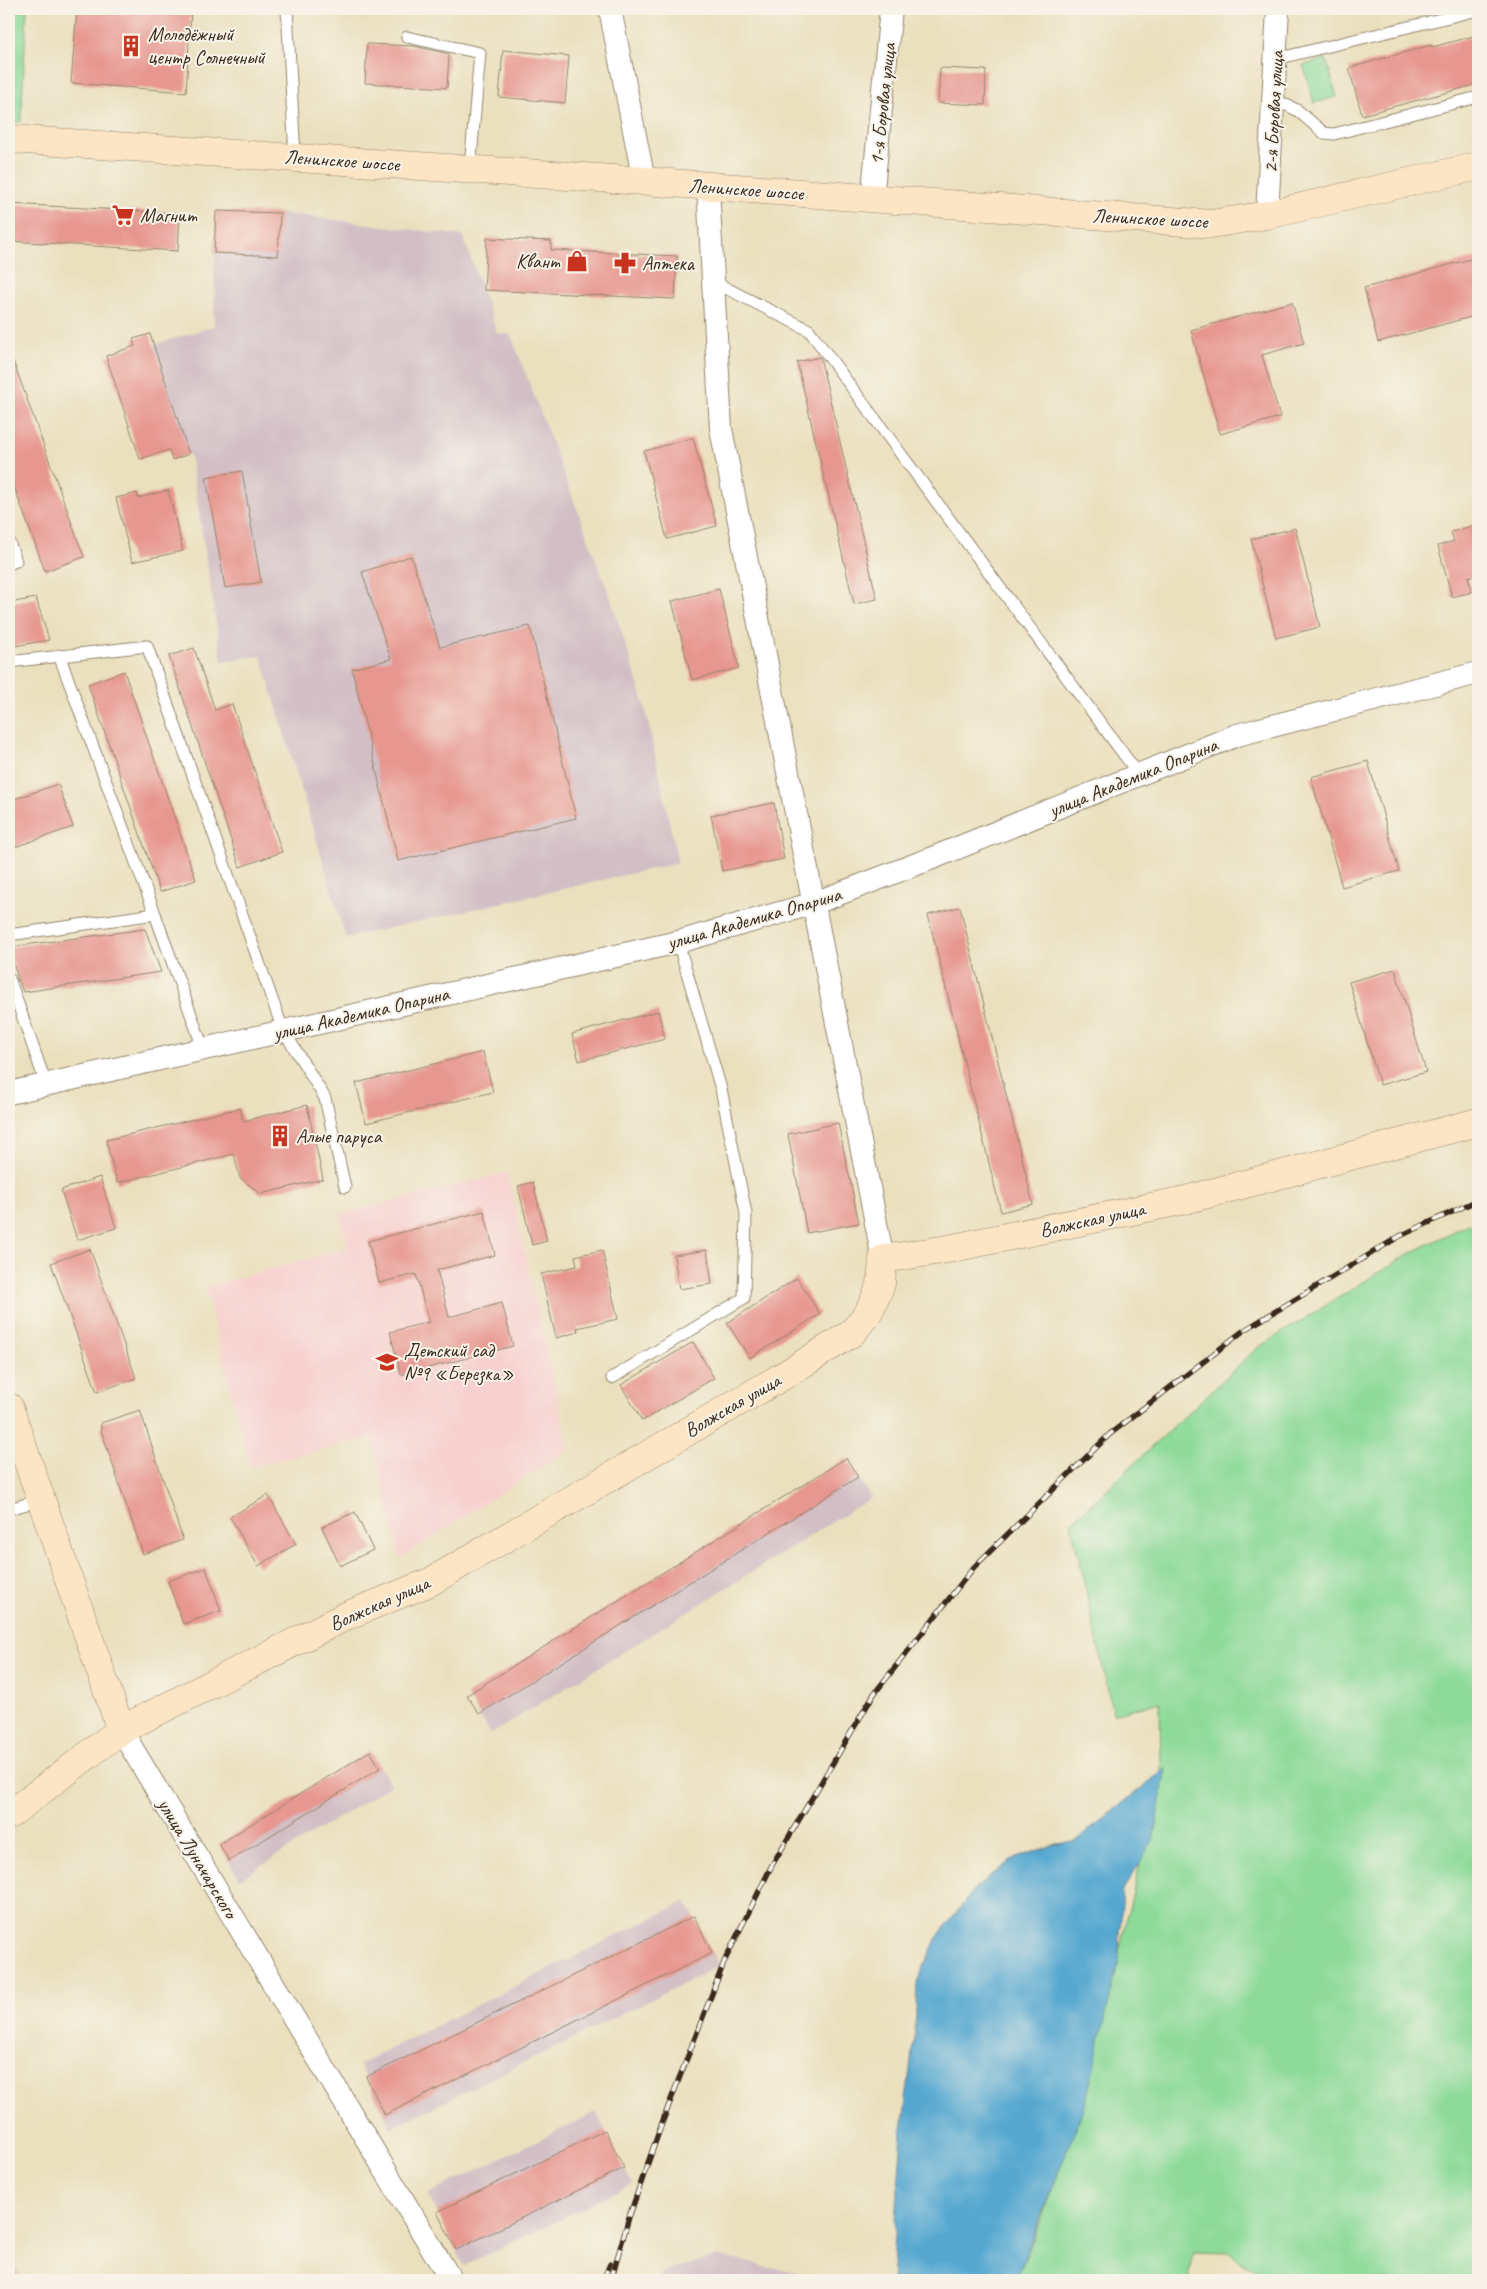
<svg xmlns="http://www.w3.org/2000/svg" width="1487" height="2289" viewBox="0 0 1487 2289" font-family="Caveat,sans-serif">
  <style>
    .built { fill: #f7d0cf }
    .industrial { fill: #d2bec5 }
    .green { fill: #8dda99; stroke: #64825c }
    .water { fill: #55a7d0; stroke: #486877 }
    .building { fill: #e7978f }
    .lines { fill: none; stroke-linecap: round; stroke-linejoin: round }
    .lane-casing { stroke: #93856e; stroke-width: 13 }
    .street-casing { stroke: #93856e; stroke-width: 24 }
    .secondary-casing { stroke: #93856e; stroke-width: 29 }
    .lane { stroke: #fff; stroke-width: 11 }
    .street { stroke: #fff; stroke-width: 22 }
    .secondary { stroke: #fce5c4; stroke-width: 28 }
    .rail-casing { stroke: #3b2a1e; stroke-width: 5.5 }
    .rail { stroke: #f7f3e8; stroke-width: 4; stroke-dasharray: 11; stroke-linecap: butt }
    .labels { text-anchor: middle; stroke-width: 4; stroke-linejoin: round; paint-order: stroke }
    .poi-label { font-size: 20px; fill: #3b2a1e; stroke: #f7f3e8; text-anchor: start }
    .street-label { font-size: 20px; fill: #3b2a1e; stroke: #f7f3e8 }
  </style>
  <rect width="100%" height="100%" fill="#f7f3e8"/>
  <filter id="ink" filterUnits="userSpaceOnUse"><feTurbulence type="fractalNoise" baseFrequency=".02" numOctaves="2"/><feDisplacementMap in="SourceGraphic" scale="10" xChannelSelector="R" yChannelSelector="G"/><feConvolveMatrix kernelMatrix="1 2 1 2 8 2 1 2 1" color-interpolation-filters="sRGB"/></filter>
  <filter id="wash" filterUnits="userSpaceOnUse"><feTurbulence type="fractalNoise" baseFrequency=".0096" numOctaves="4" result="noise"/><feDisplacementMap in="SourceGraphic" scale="20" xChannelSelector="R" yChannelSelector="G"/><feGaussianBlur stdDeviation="1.12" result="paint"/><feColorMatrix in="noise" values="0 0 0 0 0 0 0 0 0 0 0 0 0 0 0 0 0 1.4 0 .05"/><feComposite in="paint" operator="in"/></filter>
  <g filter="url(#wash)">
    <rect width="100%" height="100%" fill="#ebe0be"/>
    <path class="built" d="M507 1173 569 1449 400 1558 372 1438 250 1467 205 1287 348 1248 340 1214Z"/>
    <g class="industrial">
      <path d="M216 211 280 213 463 236 497 333 511 335 611 599 644 703 678 863 346 938 261 656 222 661 191 461 154 345 214 326Z"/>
      <path d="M846 1458 871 1498 491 1734 467 1695Z"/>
      <path d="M370 1751 391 1785 240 1879 219 1844Z"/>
      <path d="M686 1901 719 1966 391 2128 359 2064Z"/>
      <path d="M596 2112 632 2184 464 2266 428 2194Z"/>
      <path d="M717 2256 834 2280H657L664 2272Z"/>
      <path d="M9 2258 23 2280H9Z"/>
    </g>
    <g class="green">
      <path d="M9 9H27L21 122 9 121Z"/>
      <path d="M1326 59 1337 97 1314 103 1303 65Z"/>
      <path d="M1478 1219V2280H1264L1260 2273 1228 2253 1194 2252 1189 2280H1016L1040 2223 1082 2107 1140 1863 936 1939 974 1890 1011 1860 1056 1844 1075 1842 1161 1772 1160 1702 1113 1714 1071 1523 1256 1349 1407 1255Z"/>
    </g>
    <path class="water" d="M1166 1768 1153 1841 1123 1890 1118 1963 1085 2105 1016 2280H892L902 2130 915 2031 917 1982 936 1939 974 1890 1011 1860 1056 1844 1075 1842Z"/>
    <g id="blocks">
      <g class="building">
        <path d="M77 9H191L186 92 71 83Z"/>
        <path d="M1478 35V84L1362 115 1349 68 1431 45 1432 47Z"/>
        <path d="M367 44 414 46 449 54 447 88 365 83Z"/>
        <path d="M503 50 569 56 565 103 499 97Z"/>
        <path d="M940 68 986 70 985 105 938 103Z"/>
        <path d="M9 204 180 213 178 251 9 241Z"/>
        <path d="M216 211 280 213 278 256 214 253Z"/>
        <path d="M487 238 551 241V250L677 256 675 299 484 290Z"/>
        <path d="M1478 257V315L1378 342 1364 288Z"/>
        <path d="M1292 302 1304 343 1262 355 1280 417 1220 434 1191 330Z"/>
        <path d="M150 334 189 454 172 460 169 450 140 459 106 356 135 346 133 339Z"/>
        <path d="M9 355H11L84 557 45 571 9 473Z"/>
        <path d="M820 357 877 599 854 604 797 362Z"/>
        <path d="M693 438 717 526 667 539 644 451Z"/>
        <path d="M242 471 261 582 225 588 206 477Z"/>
        <path d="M168 490 183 551 132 562 116 498 137 493 138 498Z"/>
        <path d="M1478 524V574L1468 577 1472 592 1452 597 1438 546 1454 541 1451 532Z"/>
        <path d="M1295 528 1320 627 1276 638 1251 539Z"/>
        <path d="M411 556 440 647 530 626 576 818 398 861 352 669 391 659 362 572Z"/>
        <path d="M719 589 739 668 692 680 672 601Z"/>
        <path d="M36 598 49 640 9 647V603Z"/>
        <path d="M194 648 215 710 232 704 282 852 240 867 169 656Z"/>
        <path d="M124 671 196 880 160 892 88 684Z"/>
        <path d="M1368 761 1399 871 1342 887 1311 777Z"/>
        <path d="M58 784 73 827 9 849V801Z"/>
        <path d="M774 803 784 859 722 871 711 815Z"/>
        <path d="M960 907 1033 1204 1001 1212 928 915Z"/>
        <path d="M145 929 161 972 23 992 9 952V947Z"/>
        <path d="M1395 969 1426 1072 1380 1085 1349 982Z"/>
        <path d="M658 1011 665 1039 579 1061 572 1034Z"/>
        <path d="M483 1052 493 1092 366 1123 356 1083Z"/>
        <path d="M307 1105 323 1179 261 1194 240 1178 234 1154 117 1183 106 1140 240 1108 243 1121Z"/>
        <path d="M838 1123 859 1223 807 1233 788 1134Z"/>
        <path d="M100 1177 116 1228 77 1240 61 1190Z"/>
        <path d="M533 1182 547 1241 532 1245 518 1186Z"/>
        <path d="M484 1211 495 1255 437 1270 449 1317 502 1303 513 1346 401 1375 390 1332 429 1322 416 1274 379 1283 368 1241Z"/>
        <path d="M90 1249 136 1378 97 1392 51 1263Z"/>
        <path d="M602 1250 618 1319 577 1328 578 1332 556 1338 541 1274 577 1266 575 1256Z"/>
        <path d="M707 1250 712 1284 679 1289 674 1255Z"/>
        <path d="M797 1278 820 1314 750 1358 727 1323Z"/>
        <path d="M693 1342 714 1378 642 1421 621 1385Z"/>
        <path d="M140 1410 183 1540 143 1554 101 1430V1423Z"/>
        <path d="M846 1458 858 1477 479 1714 467 1695Z"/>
        <path d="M268 1495 296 1544 258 1566 230 1517Z"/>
        <path d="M355 1512 373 1550 340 1566 322 1527Z"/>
        <path d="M206 1568 221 1611 183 1624 168 1581Z"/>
        <path d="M370 1751 380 1768 229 1861 219 1844Z"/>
        <path d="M694 1916 712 1953 385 2115 366 2077Z"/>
        <path d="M605 2130 624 2168 456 2250 437 2212Z"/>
      </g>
    </g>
  </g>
  <g filter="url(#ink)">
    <use href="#blocks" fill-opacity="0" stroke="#93856e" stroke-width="1"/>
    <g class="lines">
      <g class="lane-casing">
        <g id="lane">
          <path d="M287 9 295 157"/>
          <path d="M407 37 480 53 470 169"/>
          <path d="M1276 59 1478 10"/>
          <path d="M1273 99 1297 110 1324 133 1334 134 1478 97"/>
          <path d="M714 282 809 330 1139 775"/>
          <path d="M9 542 16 561 9 564"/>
          <path d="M59 655 155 914"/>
          <path d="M9 662 147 646 283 1030 325 1098 345 1187"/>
          <path d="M9 935 155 914 203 1048"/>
          <path d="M9 978 46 1084"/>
          <path d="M612 1378 744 1298 746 1213 721 1089 678 942"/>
          <path d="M9 1509 41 1500"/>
        </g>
      </g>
      <g class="street-casing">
        <g id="street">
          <path d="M610 9 644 181"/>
          <path d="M708 187 721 429 883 1259"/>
          <path d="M872 199 891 9"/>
          <path d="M1267 215 1278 9"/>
          <path d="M9 1093 678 942 815 903 935 857 1237 735 1478 673"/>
          <path d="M121 1730 451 2280"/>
        </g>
      </g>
      <g class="secondary-casing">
        <g id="secondary">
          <path d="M9 139 644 181 1211 224 1267 215 1478 166"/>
          <path d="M9 1407 121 1730"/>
          <path d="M9 1815 121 1730 346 1616 430 1582 788 1373 852 1333 868 1313 874 1301 881 1284 883 1259 948 1249 1185 1200 1478 1122"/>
        </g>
      </g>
      <use href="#lane" class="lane"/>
      <use href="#street" class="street"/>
      <use href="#secondary" class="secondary"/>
      <g class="rail-casing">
        <g id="rail">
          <path d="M603 2280 610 2264"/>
          <path d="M611 2280 629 2217 662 2123 725 1960 772 1865 874 1694 974 1567 1110 1434 1243 1331 1400 1236 1478 1200"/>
        </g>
      </g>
      <use href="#rail" class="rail"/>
    </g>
  </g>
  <defs>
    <g id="building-bare" transform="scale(1.725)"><path d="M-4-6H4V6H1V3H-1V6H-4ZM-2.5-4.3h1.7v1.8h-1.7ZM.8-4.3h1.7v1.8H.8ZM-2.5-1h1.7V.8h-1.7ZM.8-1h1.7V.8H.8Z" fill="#c8321e" stroke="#f7f3e8" stroke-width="2.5" paint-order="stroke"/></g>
    <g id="supermarket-bare" transform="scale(1.725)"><path d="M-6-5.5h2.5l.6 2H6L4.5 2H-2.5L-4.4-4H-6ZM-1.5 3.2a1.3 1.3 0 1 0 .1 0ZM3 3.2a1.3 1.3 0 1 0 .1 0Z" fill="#c8321e" stroke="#f7f3e8" stroke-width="2.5" paint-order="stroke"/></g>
    <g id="shop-bare" transform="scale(1.725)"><path d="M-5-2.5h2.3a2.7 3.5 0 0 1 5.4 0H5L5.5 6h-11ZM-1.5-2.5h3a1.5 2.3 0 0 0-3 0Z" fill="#c8321e" stroke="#f7f3e8" stroke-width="2.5" paint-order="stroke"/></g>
    <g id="pharmacy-bare" transform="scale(1.725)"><path d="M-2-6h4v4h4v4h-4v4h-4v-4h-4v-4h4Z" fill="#c8321e" stroke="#f7f3e8" stroke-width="2.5" paint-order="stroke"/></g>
    <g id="school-bare" transform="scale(1.725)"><path d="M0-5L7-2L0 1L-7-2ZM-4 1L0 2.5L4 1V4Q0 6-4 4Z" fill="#c8321e" stroke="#f7f3e8" stroke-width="2.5" paint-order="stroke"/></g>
  </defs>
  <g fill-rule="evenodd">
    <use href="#building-bare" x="131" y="46"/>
    <use href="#supermarket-bare" x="123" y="215"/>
    <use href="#shop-bare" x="577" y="261"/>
    <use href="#pharmacy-bare" x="625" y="263"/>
    <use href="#building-bare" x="280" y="1136"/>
    <use href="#school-bare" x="387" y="1362"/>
  </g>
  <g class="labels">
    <g class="poi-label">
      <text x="148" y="41">Молодёжный<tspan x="148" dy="23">центр Солнечный</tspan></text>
      <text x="140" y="222">Магнит</text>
      <text x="560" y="268" text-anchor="end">Квант</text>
      <text x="642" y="270">Аптека</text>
      <text x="296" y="1143">Алые паруса</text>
      <text x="404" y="1357">Детский сад<tspan x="404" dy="23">№9 «Березка»</tspan></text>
    </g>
    <g class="street-label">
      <text transform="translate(882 104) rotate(-84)" y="7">1-я Боровая улица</text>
      <text transform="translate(1273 112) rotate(-87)" y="7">2-я Боровая улица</text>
      <text transform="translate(342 160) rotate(4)" y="7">Ленинское шоссе</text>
      <text transform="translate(746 189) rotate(4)" y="7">Ленинское шоссе</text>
      <text transform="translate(1150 218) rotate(3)" y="7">Ленинское шоссе</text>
      <text transform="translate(1133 777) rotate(-22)" y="7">улица Академика Опарина</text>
      <text transform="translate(754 918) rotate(-16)" y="7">улица Академика Опарина</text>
      <text transform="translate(361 1013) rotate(-13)" y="7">улица Академика Опарина</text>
      <text transform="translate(1092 1219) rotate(-12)" y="7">Волжская улица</text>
      <text transform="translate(732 1405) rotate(-30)" y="7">Волжская улица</text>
      <text transform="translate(379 1603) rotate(-24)" y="7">Волжская улица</text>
      <text transform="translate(198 1858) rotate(59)" y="7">улица Луначарского</text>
    </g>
  </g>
  <rect width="1487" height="2289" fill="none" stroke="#f7f3e8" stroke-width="30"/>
</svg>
